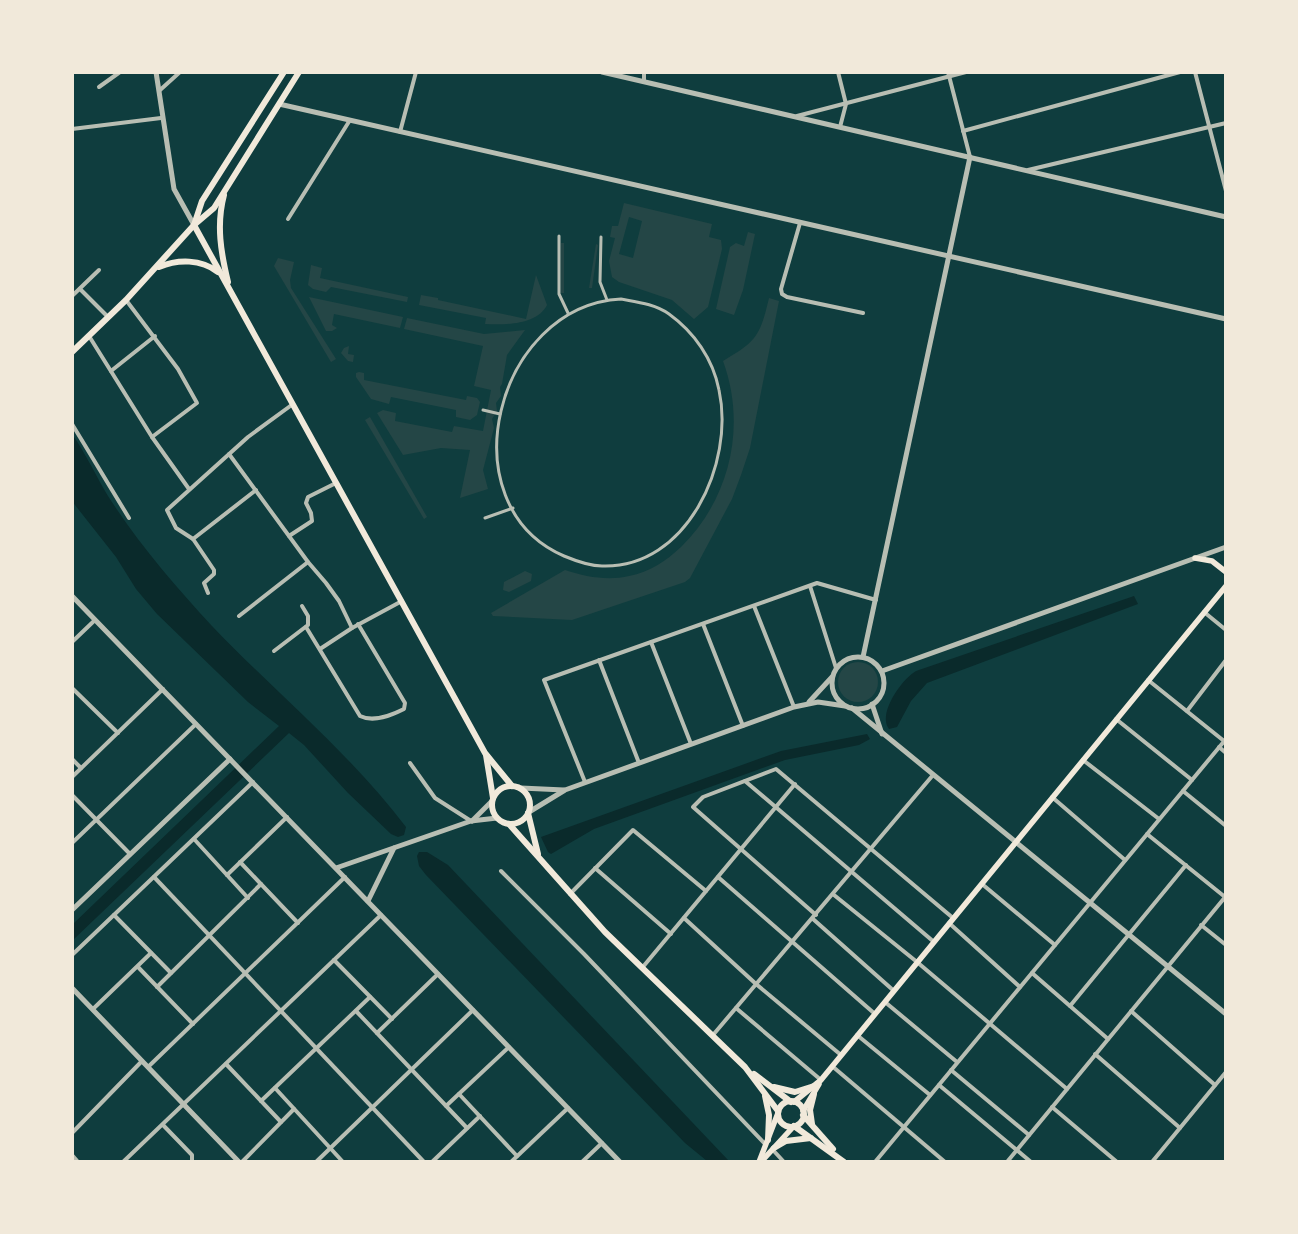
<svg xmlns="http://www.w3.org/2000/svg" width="1298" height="1234" viewBox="0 0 1298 1234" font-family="'Open Sans',sans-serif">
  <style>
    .green { fill: #244646; fill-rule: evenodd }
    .water { fill: #0a2a2b }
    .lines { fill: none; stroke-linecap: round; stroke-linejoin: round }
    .pedestrian { stroke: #b8beb3; stroke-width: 3 }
    .minor { stroke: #b8beb3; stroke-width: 4 }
    .tertiary { stroke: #b8beb3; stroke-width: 5 }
    .secondary { stroke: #f1e9da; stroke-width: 5.5 }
    .primary { stroke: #f1e9da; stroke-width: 6 }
  </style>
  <rect width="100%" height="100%" fill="#0f3d3e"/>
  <g class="green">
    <path d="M624 203 712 224 709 237 721 240 722 249 708 307 694 319 672 300 619 282 612 277 609 261 615 238 610 237 612 226H618ZM629 217 642 221 633 258 619 254Z"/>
    <path d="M748 232 755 234 743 290 734 315 716 309 730 247 736 243 744 246Z"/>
    <rect x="561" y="243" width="3" height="50"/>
    <path d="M596 244 598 245 592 288H589Z"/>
    <path d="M278 258 294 262 290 280 291 288 336 359 331 362 274 266Z"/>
    <path d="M311 265 322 268 320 278 408 297 407 302 331 287 326 292 313 289 308 285Z"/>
    <path d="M536 275 547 305C537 325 505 325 485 324L486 318 419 305 421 295 438 298V300L526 319Z"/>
    <path d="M309 297 403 317 400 328 334 314 332 325 337 328 332 331H326Z"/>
    <path d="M769 298 779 301 750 448 741 475 732 499 690 578 685 582 572 620 493 616 491 613 565 570C586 577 608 581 629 576 650 572 666 561 681 547 730 499 747 426 723 361 757 341 760 336 769 298Z"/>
    <path d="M407 318 484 334 525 330 507 355 502 384 500 387 501 396 496 403 497 411 492 419 494 428 483 470 488 489 460 498 470 450 441 448 403 455 377 413 383 410 396 413 395 421 452 432 454 426 483 431 491 390 474 386 483 346 404 329Z"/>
    <path d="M349 346 348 354 354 355 353 362 348 361 341 353 344 348Z"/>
    <path d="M359 372 364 373V380L466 400 467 396 477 398 480 402 477 415 470 420 456 417V410L391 397 389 404 371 399 356 377V373Z"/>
    <path d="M370 417 427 517 424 519 365 420Z"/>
    <path d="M525 571 532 574 531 581 509 592 503 590 504 582Z"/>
    <circle cx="858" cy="682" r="20"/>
  </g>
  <g class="water">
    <path d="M72 434C86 454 96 476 108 496 138 543 175 586 212 626 276 693 350 753 406 827L404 835 398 837 391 834 348 793 304 745 289 733 73 940V924L279 726 248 702 157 614 136 589 116 557 75 505 72 501Z"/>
    <path d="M1134 596 1138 604 927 683 911 701 897 727 889 729C877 714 902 679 916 671Z"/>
    <path d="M867 734 870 739 859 745 785 760 594 829 551 854 548 852 541 837 781 751Z"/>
    <path d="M419 852H427L448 865 729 1161H707L685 1143 426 875 419 866 417 856Z"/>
  </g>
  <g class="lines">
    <g class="pedestrian">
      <path d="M559 236V294L568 313"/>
      <path d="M601 237 600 282 607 300"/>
      <path d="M621 299C637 302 655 304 669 314 694 332 713 359 719 390 735 463 687 569 602 566 589 566 576 561 564 556 446 505 495 306 621 299Z"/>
      <path d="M483 410 500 414"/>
      <path d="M485 518 513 508"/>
    </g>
    <g class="minor">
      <path d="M644 72V82"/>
      <path d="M838 72 846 104 840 127"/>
      <path d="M948 72 970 157"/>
      <path d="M1195 72 1226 191"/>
      <path d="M99 87 120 72"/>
      <path d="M159 91 180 72"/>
      <path d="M797 116 966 72"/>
      <path d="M72 129 161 118"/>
      <path d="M963 131 1180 72"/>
      <path d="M400 132 416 72"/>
      <path d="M1028 170 1226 123"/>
      <path d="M288 219 350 120"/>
      <path d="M800 223 781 289 782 294 787 297 863 313"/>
      <path d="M80 289 108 317"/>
      <path d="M72 296 99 270"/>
      <path d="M126 300 178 369 197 403 152 437"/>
      <path d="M89 336 152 437 189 489"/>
      <path d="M111 371 155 336"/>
      <path d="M72 424 129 518"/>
      <path d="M229 454 308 562 326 583 339 601 352 628"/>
      <path d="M289 536 312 521 311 513 306 503 308 497 336 483"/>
      <path d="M193 539 256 490"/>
      <path d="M810 586 836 668"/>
      <path d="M208 593 204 583 214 574V570L193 539 176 528 167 510 248 437 293 404"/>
      <path d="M754 606 794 707"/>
      <path d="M1204 612 1226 630"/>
      <path d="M239 616 308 562"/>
      <path d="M703 624 743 726"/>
      <path d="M306 627 360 716C374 723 392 715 404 709L405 703 358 624"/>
      <path d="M72 642 95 620"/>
      <path d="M651 642 691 744"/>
      <path d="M320 649 352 628 402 601"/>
      <path d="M274 651 308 625V616L302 606"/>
      <path d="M599 660 639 763"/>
      <path d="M1148 680 1224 741"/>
      <path d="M72 688 118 733"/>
      <path d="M1187 711 1226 660"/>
      <path d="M1116 719 1192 780"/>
      <path d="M1219 747 1226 753"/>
      <path d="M72 759 81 768"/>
      <path d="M1083 760 1159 819"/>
      <path d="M410 763 435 798 471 821"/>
      <path d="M72 777 163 689"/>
      <path d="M745 781 934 942"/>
      <path d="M585 782 544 680 817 583 876 600"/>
      <path d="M1183 791 1226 826"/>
      <path d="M72 795 130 854"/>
      <path d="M1052 797 1125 860"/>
      <path d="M1147 834 1225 897"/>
      <path d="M194 839 248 898"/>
      <path d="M72 843 196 724"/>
      <path d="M240 862 298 923"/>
      <path d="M595 868 671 934"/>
      <path d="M501 871 584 954 766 1145"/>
      <path d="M227 875 287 817"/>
      <path d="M154 877 424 1162"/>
      <path d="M718 877 875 1014"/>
      <path d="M982 884 1055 945"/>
      <path d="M570 894 633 830 706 891"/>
      <path d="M834 895 917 962 1067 1089"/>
      <path d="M114 915 171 973"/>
      <path d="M816 915 693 807 703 797 776 769 953 918"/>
      <path d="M684 918 756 984 841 1055"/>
      <path d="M813 919 894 991"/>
      <path d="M949 923 1020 987"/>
      <path d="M1201 925 1226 945"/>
      <path d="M72 955 253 782"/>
      <path d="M334 960 392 1019"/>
      <path d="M138 967 193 1024"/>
      <path d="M642 968 795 784"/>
      <path d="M1032 973 1108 1039"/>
      <path d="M157 987 261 884"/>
      <path d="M885 1002 957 1062"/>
      <path d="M1070 1006 1186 865"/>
      <path d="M736 1008 821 1080"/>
      <path d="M93 1009 151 953"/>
      <path d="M356 1011 467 1128"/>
      <path d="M1131 1011 1215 1085"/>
      <path d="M377 1033 438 974"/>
      <path d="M713 1035 933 775"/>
      <path d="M857 1035 930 1095"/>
      <path d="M1095 1054 1180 1128"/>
      <path d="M226 1064 281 1122"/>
      <path d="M832 1066 945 1162"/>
      <path d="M148 1067 345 877"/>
      <path d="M951 1070 1029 1135"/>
      <path d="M939 1085 1031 1162"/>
      <path d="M275 1088 343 1162"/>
      <path d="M459 1094 517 1156"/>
      <path d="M261 1101 370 997"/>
      <path d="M446 1106 509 1047"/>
      <path d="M1052 1107 1117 1162"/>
      <path d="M163 1125 192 1155V1162"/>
      <path d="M72 1133 142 1061"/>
      <path d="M772 1149 784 1162"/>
      <path d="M72 1155 78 1162"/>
      <path d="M123 1162 381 915"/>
      <path d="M242 1162 294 1109"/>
      <path d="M316 1162 473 1010"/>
      <path d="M432 1162 480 1116"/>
      <path d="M511 1162 568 1108"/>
      <path d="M582 1162 602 1143"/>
      <path d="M875 1162 1226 739"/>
      <path d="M1007 1162 1226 896"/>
      <path d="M1152 1162 1226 1072"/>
    </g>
    <g class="tertiary">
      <path d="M156 72 174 189 194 225"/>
      <path d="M602 72 1226 217"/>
      <path d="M279 104 1226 319"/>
      <path d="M72 596 620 1162"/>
      <circle cx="858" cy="683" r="26"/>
      <path d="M863 657 970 157"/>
      <path d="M882 671 1226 547"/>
      <path d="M809 702 832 677"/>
      <path d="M872 704 882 734"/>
      <path d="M852 708 1226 1014"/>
      <path d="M521 788 564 790"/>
      <path d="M529 812 565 790 794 707 818 702 845 706"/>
      <path d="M472 821 492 801"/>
      <path d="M336 868 471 821 497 818"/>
      <path d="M368 901 394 848"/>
      <path d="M72 910 230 759"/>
      <path d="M72 988 239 1162"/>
    </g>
    <g class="secondary">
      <path d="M1195 558 1212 561 1226 572"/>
      <path d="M794 1102 821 1080 1226 586"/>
      <path d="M803 1111 819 1084"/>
      <path d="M759 1162 778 1113"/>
      <path d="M761 1162 794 1126"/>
    </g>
    <g class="primary">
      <path d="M224 195C216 225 221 253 228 282"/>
      <path d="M194 225 485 753 512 786"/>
      <path d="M194 225 202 201 284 72"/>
      <path d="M159 267C178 259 201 259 218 272"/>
      <path d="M72 352 126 300 194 225 214 208 299 72"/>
      <path d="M486 755 493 798"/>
      <circle cx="511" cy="805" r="19"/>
      <path d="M528 813 538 854"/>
      <path d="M509 824 605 932 745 1067 778 1111"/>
      <path d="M754 1074 791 1102"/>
      <path d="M774 1087 795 1092 814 1086"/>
      <path d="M765 1096 769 1115 768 1140"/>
      <circle cx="791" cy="1114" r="13"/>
      <path d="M803 1115 833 1149"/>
      <path d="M812 1124 810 1110 814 1094"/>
      <path d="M794 1126 844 1162"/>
      <path d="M774 1148 786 1141 811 1138"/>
    </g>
  </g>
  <rect width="1298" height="1234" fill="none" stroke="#f1e9da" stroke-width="148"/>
</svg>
